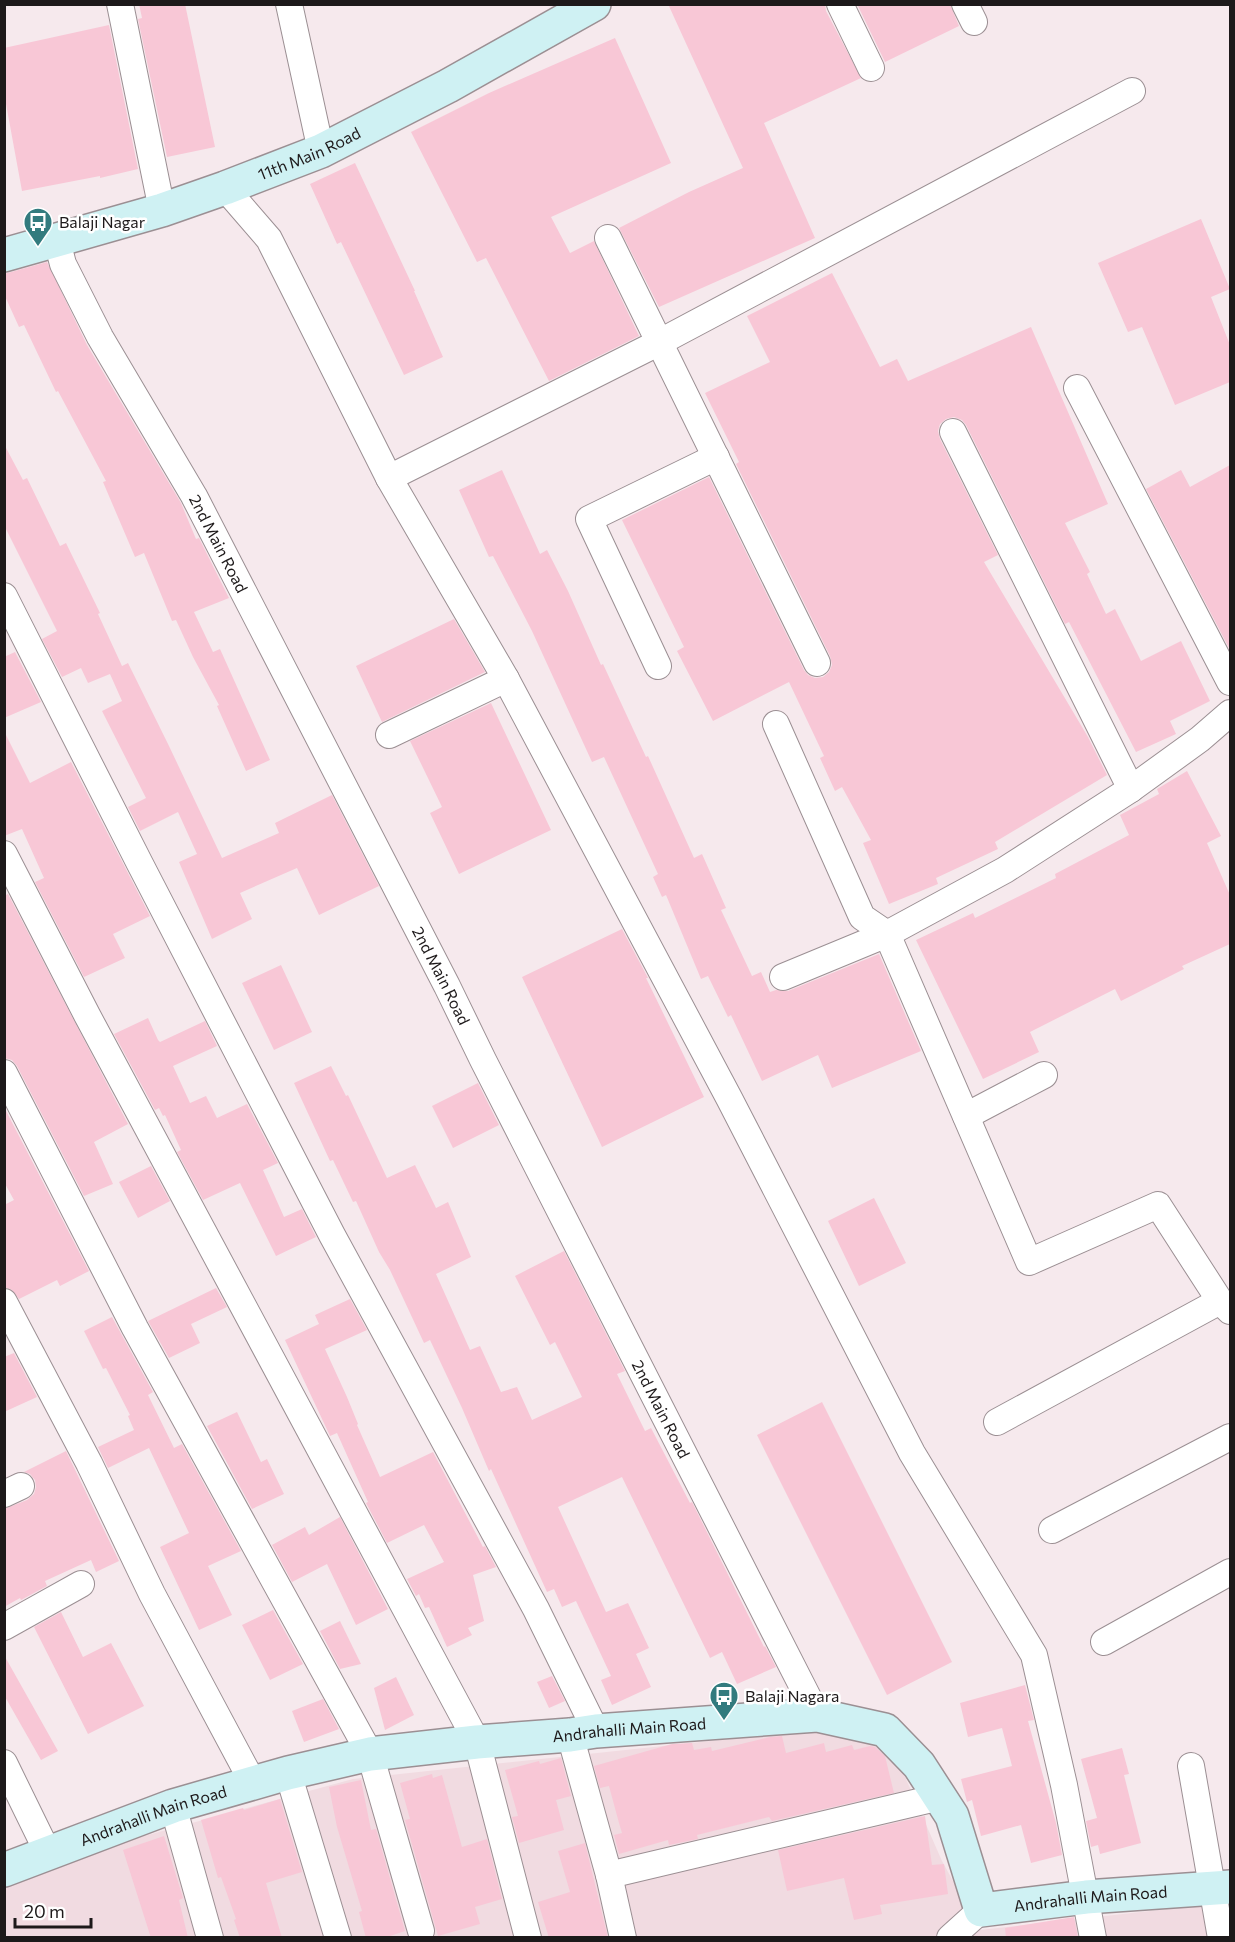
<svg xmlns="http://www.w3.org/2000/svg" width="1235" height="1942" viewBox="0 0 1235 1942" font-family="Commissioner,sans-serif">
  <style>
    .built { fill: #f1dbe1 }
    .building { fill: #f8c7d6 }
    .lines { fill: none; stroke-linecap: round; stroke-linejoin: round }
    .street-casing { stroke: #9b8f93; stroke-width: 28 }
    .secondary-casing { stroke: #9b8f93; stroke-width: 36 }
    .street { stroke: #fff; stroke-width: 26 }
    .secondary { stroke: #cff1f3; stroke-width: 33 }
    .labels { text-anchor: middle; stroke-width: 5; stroke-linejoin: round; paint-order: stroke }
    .street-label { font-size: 16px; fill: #1d191a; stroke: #fff }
    .poi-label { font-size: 16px; fill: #1d191a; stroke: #fff; text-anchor: start }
  </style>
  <rect width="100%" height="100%" fill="#f6e9ed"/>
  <path class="built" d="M860 1725 902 1770 942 1861 980 1930 1230 1902V1938H5V1874L353 1779Z"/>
  <g class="building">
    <path d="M139 4H185L215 147 167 157 138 19 142 18Z"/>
    <path d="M668 4H825L826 11 861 78 764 123 815 238 659 307 619 228 689 192 743 168Z"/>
    <path d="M857 4H950L959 26 885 62Z"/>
    <path d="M109 25 138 169 100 178V176L22 191 4 93V48Z"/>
    <path d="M615 38 671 163 551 217 570 253 594 241 639 336 549 381 486 258 477 262 411 132 489 93Z"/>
    <path d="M355 163 415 291H414L443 357 404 375 341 242 337 244 310 184Z"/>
    <path d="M1201 219 1230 289 1211 297 1230 345V382L1175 405 1142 327 1128 332 1098 263Z"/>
    <path d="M47 262 87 345 181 503 196 539 199 538 229 598 194 612 213 652 220 649 270 760 246 771 217 706 219 705 193 657 176 620 172 621 144 553 135 557 103 482 106 481 58 391 56 392 24 325 19 327 4 294V274Z"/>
    <path d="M832 273 880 367 897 359 908 381 1031 327 1108 504 1065 523 1090 572 1087 574 1106 614 1115 609 1141 661 1181 641 1210 701 1170 721 1176 734 1136 752 1069 622 1065 624 966 425 962 420 954 417 946 419 940 424 938 431 940 439 998 555 984 562 1088 737 1107 775 995 842 998 849 936 878 938 884 889 904 863 843 871 840 842 787 835 791 820 758 824 756 789 682 713 721 677 651 684 647 622 520 709 477 804 670 808 675 815 678 823 677 829 672 832 665 830 656 736 464 739 462 705 393 770 362 747 316Z"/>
    <path d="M4 444 23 480 27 478 60 546 66 543 100 613 98 614 122 666 128 663 169 746 222 858 279 833 275 823 332 795 379 886 319 915 297 868 240 893 252 919 212 939 179 862 197 854 178 812 140 831 128 807 146 798 102 711 122 701 110 674 88 683 81 668 62 677 42 639 57 631 4 525Z"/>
    <path d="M1230 465V650L1146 489 1181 470 1190 487Z"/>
    <path d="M502 470 540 554 547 550 568 591 601 665 603 664 646 757 648 756 694 858 702 854 726 908 721 910 752 976 761 972 770 992 776 990 788 991 879 954 921 1051 832 1088 818 1055 762 1081 731 1015 728 1017 708 976 701 979 666 895 662 897 653 877 658 874 604 757 592 762 532 631 493 556 489 557 459 490Z"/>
    <path d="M454 619 485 672 382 722 356 666Z"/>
    <path d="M15 652 41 702 4 718V657Z"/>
    <path d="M491 703 551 830 459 874 430 813 442 807 410 741Z"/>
    <path d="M4 731 30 783 71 762 150 916 113 934 125 958 84 977 35 882 44 878 22 829 4 836Z"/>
    <path d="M1187 771 1221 836 1207 843 1230 895V944L1182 966 1184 969 1121 1001 1115 989 1030 1032 1039 1052 983 1079 916 940 973 913 975 918 1056 878 1055 874 1129 835 1120 815 1159 794 1157 789Z"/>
    <path d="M8 894 128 1124 94 1142 113 1184 84 1196 17 1066 12 1060 4 1058V896Z"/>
    <path d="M622 929 648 978H646L704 1097 602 1147 522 977Z"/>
    <path d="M281 965 312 1032 274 1050 242 983Z"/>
    <path d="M148 1018 158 1040 160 1042 205 1021 217 1046 173 1066 190 1103 206 1096 217 1118 247 1104 278 1163 263 1170 284 1217 302 1209 316 1237 276 1256 240 1183 203 1200 177 1152 181 1150 165 1115 163 1116 159 1108 155 1110 114 1034Z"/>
    <path d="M331 1066 346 1096 348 1095 387 1178 415 1165 436 1208 448 1202 471 1257 436 1274 470 1350 480 1346 501 1392 517 1387 532 1420 582 1397 555 1342 550 1345 515 1276 564 1251 625 1371 617 1374 645 1431 651 1428 690 1503 692 1502 764 1647 765 1646 776 1667 737 1684 722 1652 710 1658 622 1477 558 1507 606 1612 628 1603 649 1648 636 1654 651 1687 612 1705 601 1680 611 1676 576 1601 562 1607 554 1589 547 1592 491 1469 489 1471 462 1408 430 1340 424 1343 390 1270 379 1252 356 1201 353 1202 333 1160 330 1161 294 1083Z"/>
    <path d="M478 1083 499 1125 453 1148 432 1106Z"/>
    <path d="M4 1107 89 1271 60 1286 57 1280 19 1299 12 1290 4 1287V1205L14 1200 4 1182Z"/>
    <path d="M151 1166 170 1201 138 1218 119 1182Z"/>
    <path d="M874 1198 906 1263 859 1286 828 1221Z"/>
    <path d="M216 1288 227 1307 191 1324 200 1343 169 1358 148 1321Z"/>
    <path d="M350 1299 367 1330 325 1349 347 1397 358 1424 357 1425 380 1477 433 1452 483 1547 485 1546 496 1567 473 1575 484 1621 468 1628 472 1635 447 1647 429 1607 425 1608 419 1594 416 1596 407 1579 444 1562 424 1525 387 1543 366 1503 368 1502 337 1433 330 1436 285 1340 319 1324 315 1315Z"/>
    <path d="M112 1317 153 1392 148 1395 174 1448 182 1444 241 1551 208 1566 232 1615 199 1630 160 1547 189 1533 149 1448 108 1468 98 1447 134 1430 128 1416 130 1415 106 1368 103 1369 84 1331Z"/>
    <path d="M14 1353 37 1397 4 1412V1357Z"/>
    <path d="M822 1402 952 1662 887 1695 757 1435Z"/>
    <path d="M237 1412 261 1462 267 1459 284 1494 252 1509 207 1426Z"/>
    <path d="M66 1451 119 1561 96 1572 91 1560 45 1581 47 1586 21 1600 20 1598 4 1607V1509L27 1500 34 1494 36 1487 35 1480 30 1474 24 1472Z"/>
    <path d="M340 1517 388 1609 356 1625 327 1564 292 1582 272 1545 305 1527 309 1535Z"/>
    <path d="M273 1610 303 1664 270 1680 242 1625Z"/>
    <path d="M61 1612 83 1657 111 1643 144 1706 88 1734 34 1627Z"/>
    <path d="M340 1621 361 1664 340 1669 320 1631Z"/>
    <path d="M4 1655 58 1751 41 1760 4 1695Z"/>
    <path d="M552 1676 565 1701 549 1708 537 1682Z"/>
    <path d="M396 1677 414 1715 385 1730 374 1688Z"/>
    <path d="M1025 1685 1034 1720 1028 1721 1056 1823 1062 1855 1031 1863 1021 1825 981 1836 972 1800 967 1802 961 1779 1012 1766 1002 1728 968 1737 960 1703Z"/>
    <path d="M323 1699 339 1729 304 1742 292 1711Z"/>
    <path d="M782 1736 786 1753 824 1743 826 1752 852 1745 854 1750 870 1746 875 1747 885 1756 894 1793 772 1821 769 1817 697 1835 698 1839 669 1845 668 1840 619 1854 614 1835 622 1833 619 1823 609 1786 600 1788 594 1766 672 1744 692 1743 694 1750 711 1747 712 1751 770 1737Z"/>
    <path d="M1122 1748 1129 1774 1124 1775 1141 1843 1100 1854 1098 1845 1091 1847 1086 1821 1097 1818 1081 1759Z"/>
    <path d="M561 1758 571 1796 556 1800 564 1830 519 1843 512 1817 518 1816 505 1770 539 1761 540 1764Z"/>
    <path d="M432 1774 433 1778 442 1775 462 1847 487 1839 502 1899 475 1907 480 1924 438 1936 405 1820 410 1819 400 1783Z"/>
    <path d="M361 1780 371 1830 376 1829 405 1931 384 1938H366L359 1912 362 1911 337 1827 329 1787Z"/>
    <path d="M280 1799 302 1872 266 1883 282 1938H240L234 1920 236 1919 221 1877 218 1878 201 1820 243 1808 244 1810Z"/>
    <path d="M925 1816 932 1865 944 1864 948 1894 880 1905 882 1914 854 1920 844 1878 787 1891 778 1850Z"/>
    <path d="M164 1836 183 1898 179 1900 188 1938H151L123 1850Z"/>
    <path d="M585 1843 608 1938H549L538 1902 570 1892 558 1851Z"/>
    <path d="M1074 1917 1078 1938H1006L1005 1928Z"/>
  </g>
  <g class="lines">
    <g class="street-casing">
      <g id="street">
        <path d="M120 4 162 210"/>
        <path d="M289 4 321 151"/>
        <path d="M840 4 871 68"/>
        <path d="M965 4 974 22"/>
        <path d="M225 188 269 239 389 478 506 679 729 1098 912 1453 1034 1655 1064 1785 1093 1938"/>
        <path d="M608 238 817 663"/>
        <path id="s1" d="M57 241 63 264 100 337 194 496 447 986 483 1060 817 1715"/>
        <path d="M1077 388 1230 682"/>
        <path d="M953 432 1131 789"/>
        <path d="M389 478 660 342 1132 91"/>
        <path d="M4 596 139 862 332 1235 536 1609 596 1731"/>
        <path d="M658 666 589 519 716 457"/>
        <path d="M776 724 862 917 887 934 1029 1262 1158 1205 1220 1301 1230 1311"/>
        <path d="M389 735 506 679"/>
        <path d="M4 854 87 1015 477 1742 528 1938"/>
        <path d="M783 977 887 934 1005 870 1131 789 1200 739 1230 713"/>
        <path d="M4 1073 135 1328 370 1754 421 1931"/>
        <path d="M966 1116 1044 1075"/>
        <path d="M4 1302 89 1463 152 1594 253 1783"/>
        <path d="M997 1422 1220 1301"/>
        <path d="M4 1494 21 1486"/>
        <path d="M1052 1530 1230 1437"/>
        <path d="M4 1627 81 1584"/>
        <path d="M1104 1642 1230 1572"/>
        <path d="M570 1735 609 1875 623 1938"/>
        <path d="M4 1763 48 1853"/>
        <path d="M1191 1766 1221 1938"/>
        <path d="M288 1773 338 1938"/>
        <path d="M173 1806 210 1938"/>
        <path d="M609 1875 940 1797"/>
        <path d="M950 1938 981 1910"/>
      </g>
    </g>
    <g class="secondary-casing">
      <g id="secondary">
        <path id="s2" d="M4 255 162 210 225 188 321 151 448 86 594 4"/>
        <path id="s3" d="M4 1870 173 1806 288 1773 370 1754 477 1742 570 1735 596 1731 817 1715 885 1730 919 1765 952 1816 981 1910 1086 1897 1230 1887"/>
      </g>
    </g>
    <use href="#street" class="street"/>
    <use href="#secondary" class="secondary"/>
  </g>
  <defs>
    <g id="bus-pin" transform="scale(1.5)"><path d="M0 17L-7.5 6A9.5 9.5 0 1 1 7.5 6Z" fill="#327b7e" stroke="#fff"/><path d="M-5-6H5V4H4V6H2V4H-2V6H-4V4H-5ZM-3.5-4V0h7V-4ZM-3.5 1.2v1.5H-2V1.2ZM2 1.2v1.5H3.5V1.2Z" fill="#fff"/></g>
  </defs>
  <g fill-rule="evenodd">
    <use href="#bus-pin" x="38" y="222"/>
    <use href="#bus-pin" x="724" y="1696"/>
  </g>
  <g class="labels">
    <g class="street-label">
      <text dy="6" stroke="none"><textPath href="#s2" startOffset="322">11th Main Road</textPath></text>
      <text dy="6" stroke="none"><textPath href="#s1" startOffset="344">2nd Main Road</textPath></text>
      <text dy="6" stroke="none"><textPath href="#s1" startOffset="830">2nd Main Road</textPath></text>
      <text dy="6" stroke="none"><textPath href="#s1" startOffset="1316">2nd Main Road</textPath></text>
      <text dy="6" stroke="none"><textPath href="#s3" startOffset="645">Andrahalli Main Road</textPath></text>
      <text dy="6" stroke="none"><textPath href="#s3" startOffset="159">Andrahalli Main Road</textPath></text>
      <text dy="6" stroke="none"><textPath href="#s3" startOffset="1221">Andrahalli Main Road</textPath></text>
    </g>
    <g class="poi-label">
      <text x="59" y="228">Balaji Nagar</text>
      <text x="745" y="1702">Balaji Nagara</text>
    </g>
  </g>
  <rect width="1235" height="1942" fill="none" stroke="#1d191a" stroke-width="12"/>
  <path d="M15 1918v9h76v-9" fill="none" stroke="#1d191a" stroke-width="3"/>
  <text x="24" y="1918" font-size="18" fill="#1d191a" stroke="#ffffff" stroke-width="4.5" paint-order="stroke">20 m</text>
</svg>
